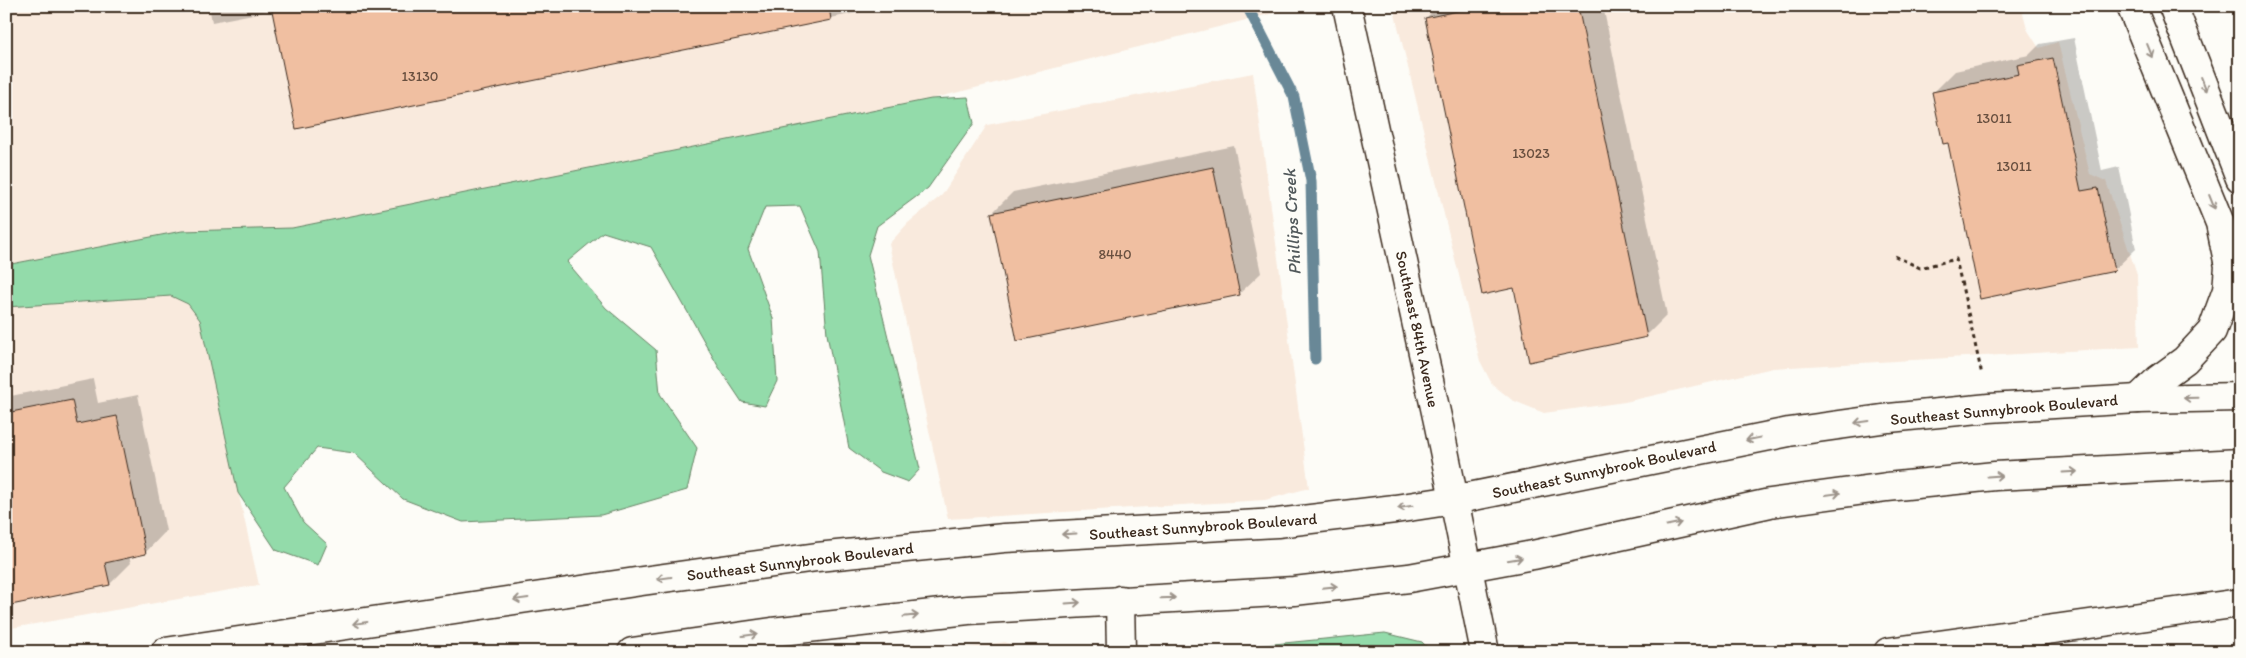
<svg xmlns="http://www.w3.org/2000/svg" width="2246" height="658" viewBox="0 0 2246 658" font-family="Itim,sans-serif">
  <style>
    .built { fill: #f9eadd }
    .green { fill: #93dbaa; stroke: #678264 }
    .shadow { fill: #0003 }
    .lines { fill: none; stroke-linecap: round; stroke-linejoin: round }
    .stream { stroke: #698897; stroke-width: 11 }
    .building { fill: #f0bfa1; stroke: #3b2a1e }
    .minor-casing { stroke: #3b2a1e; stroke-width: 31 }
    .major-casing { stroke: #3b2a1e; stroke-width: 31 }
    .path { stroke: #3b2a1e; stroke-width: 3; stroke-dasharray: 4 4; stroke-linecap: butt }
    .minor { stroke: #fdfcf7; stroke-width: 28 }
    .major { stroke: #fdfcf7; stroke-width: 28 }
    .oneway { stroke: #9c938a }
    .labels { text-anchor: middle; stroke-width: 4; stroke-linejoin: round; paint-order: stroke }
    .number-label { font-size: 14px; fill: #684f3f }
    .street-label { font-size: 16px; fill: #3b2a1e; stroke: #fdfcf7 }
    .water-label { font-size: 18px; font-style: italic; fill: #52595b; stroke: #fdfcf7 }
  </style>
  <rect width="100%" height="100%" fill="#fdfcf7"/>
  <filter id="ink" filterUnits="userSpaceOnUse"><feTurbulence type="fractalNoise" baseFrequency=".02" numOctaves="2"/><feDisplacementMap in="SourceGraphic" scale="10" xChannelSelector="R" yChannelSelector="G"/><feConvolveMatrix kernelMatrix="1 2 1 2 8 2 1 2 1" color-interpolation-filters="sRGB"/></filter>
  <g filter="url(#ink)">
    <g class="built">
      <path d="M6 6H1298V7L931 99 292 228 182 231 6 265Z"/>
      <path d="M1393 6H2021L2027 29 2039 48 2058 42 2090 174 2106 181 2137 275 2139 347 1773 368 1625 402 1544 413 1512 400 1492 384 1480 361Z"/>
      <path d="M1253 73 1309 488 1265 500 948 519 889 244 908 223 942 195 987 125Z"/>
      <path d="M171 296 188 304 200 320 259 585 6 629V307Z"/>
      <path d="M1005 642 1029 652H938Z"/>
    </g>
    <g class="green">
      <path d="M968 97 974 123 928 188 877 226 868 255 920 469 908 482 881 472 849 448 827 334 820 252 800 206 765 207 748 249 773 318 777 381 765 406 742 402 718 366 651 247 603 232 567 262 606 308 656 350 660 394 697 448 687 490 601 515 463 522 403 499 354 453 317 448 284 487 303 522 327 544 318 565 276 550 238 493 200 320 188 304 171 296 6 307V265L182 231 292 228 931 99Z"/>
      <path d="M1385 633 1422 642 1431 652H1235L1244 647Z"/>
    </g>
    <g class="shadow">
      <path d="M209 6H889L297 128 273 10 212 22Z"/>
      <path d="M1438 6H1603L1667 315 1646 336 1515 287 1426 18Z"/>
      <path d="M2074 38 2102 171 2119 167 2136 249 2114 270 1949 141 1934 92 1955 71 2029 55 2040 44Z"/>
      <path d="M1234 146 1261 273 1239 294 992 213 1013 192Z"/>
      <path d="M93 379 98 403 138 395 166 531 145 553 129 556 131 563 110 584 6 605V397Z"/>
    </g>
    <g class="lines">
      <path class="stream" d="M1247 6 1294 97 1311 181 1315 359"/>
    </g>
    <g class="building">
      <path d="M271 6H829L831 20 296 129Z"/>
      <path d="M1480 6H1578L1647 337 1529 362 1514 288 1482 295 1425 18Z"/>
      <path d="M2053 58 2081 191 2098 188 2115 271 1980 299 1948 143 1943 144 1932 92 2019 74 2017 65Z"/>
      <path d="M1213 167 1240 295 1017 341 991 213Z"/>
      <path d="M72 400 77 424 117 416 146 554 105 563 110 585 6 606V413Z"/>
    </g>
    <g class="lines">
      <g class="minor-casing">
        <g id="minor">
          <path d="M1347 6 1439 426 1485 652"/>
          <path d="M1120 600 1121 652"/>
          <path d="M1888 652 2240 603"/>
        </g>
      </g>
      <g class="major-casing">
        <g id="major">
          <path d="M2131 6 2220 223 2229 266 2227 290 2212 331 2185 360 2159 379 2138 399"/>
          <path d="M2173 6 2240 178"/>
          <path d="M165 652 642 581 817 557 1004 538 1277 523 1395 509 1454 500 1789 432 1889 418 1989 408 2138 399 2240 397"/>
          <path d="M632 652 772 632 968 610 1294 591 1409 578 1533 555 1770 503 1887 487 1995 476 2240 463"/>
        </g>
      </g>
      <path class="path" d="M1895 256 1920 268 1956 259 1982 375"/>
      <use href="#minor" class="minor"/>
      <use href="#major" class="major"/>
    </g>
    <defs><path id="oneway-shaft" d="M-6 0H5M1.5-3L5.5 0L1.5 3" fill="none" stroke-width="1.6" stroke-linecap="round" stroke-linejoin="round" transform="scale(1.25)"/></defs>
    <g class="oneway">
      <use href="#oneway-shaft" transform="translate(2150 51) rotate(68)"/>
      <use href="#oneway-shaft" transform="translate(2204 84) rotate(68)"/>
      <use href="#oneway-shaft" transform="translate(2212 202) rotate(68)"/>
      <use href="#oneway-shaft" transform="translate(2191 398) rotate(179)"/>
      <use href="#oneway-shaft" transform="translate(1862 422) rotate(172)"/>
      <use href="#oneway-shaft" transform="translate(1753 439) rotate(169)"/>
      <use href="#oneway-shaft" transform="translate(2070 472) rotate(-3)"/>
      <use href="#oneway-shaft" transform="translate(1995 476) rotate(-4)"/>
      <use href="#oneway-shaft" transform="translate(1833 494) rotate(-8)"/>
      <use href="#oneway-shaft" transform="translate(1405 507) rotate(171)"/>
      <use href="#oneway-shaft" transform="translate(1674 524) rotate(-12)"/>
      <use href="#oneway-shaft" transform="translate(1069 534) rotate(177)"/>
      <use href="#oneway-shaft" transform="translate(1515 559) rotate(-10)"/>
      <use href="#oneway-shaft" transform="translate(664 578) rotate(172)"/>
      <use href="#oneway-shaft" transform="translate(1330 587) rotate(-6)"/>
      <use href="#oneway-shaft" transform="translate(1168 598) rotate(-2)"/>
      <use href="#oneway-shaft" transform="translate(521 599) rotate(172)"/>
      <use href="#oneway-shaft" transform="translate(1073 603) rotate(-4)"/>
      <use href="#oneway-shaft" transform="translate(911 616) rotate(-6)"/>
      <use href="#oneway-shaft" transform="translate(360 623) rotate(172)"/>
      <use href="#oneway-shaft" transform="translate(750 635) rotate(-8)"/>
    </g>
  </g>
  <g class="labels">
    <g class="number-label">
      <text x="420" y="81">13130</text>
      <text x="1994" y="123">13011</text>
      <text x="1531" y="158">13023</text>
      <text x="2014" y="171">13011</text>
      <text x="1115" y="259">8440</text>
    </g>
    <g class="street-label">
      <text transform="translate(1418 329) rotate(78)" y="6">Southeast 84th Avenue</text>
      <text transform="translate(2004 409) rotate(-5)" y="6">Southeast Sunnybrook Boulevard</text>
      <text transform="translate(1604 469) rotate(-12)" y="6">Southeast Sunnybrook Boulevard</text>
      <text transform="translate(1203 526) rotate(-4)" y="6">Southeast Sunnybrook Boulevard</text>
      <text transform="translate(800 561) rotate(-7)" y="6">Southeast Sunnybrook Boulevard</text>
    </g>
    <g class="water-label">
      <text transform="translate(1292 222) rotate(-93)" y="6">Phillips Creek</text>
    </g>
  </g>
  <rect width="2246" height="658" fill="none" stroke="#fdfcf7" stroke-width="25"/>
  <rect x="12" y="12" width="2221" height="633" fill="none" stroke="#3b2a1e" stroke-width="2" filter="url(#ink)"/>
</svg>
